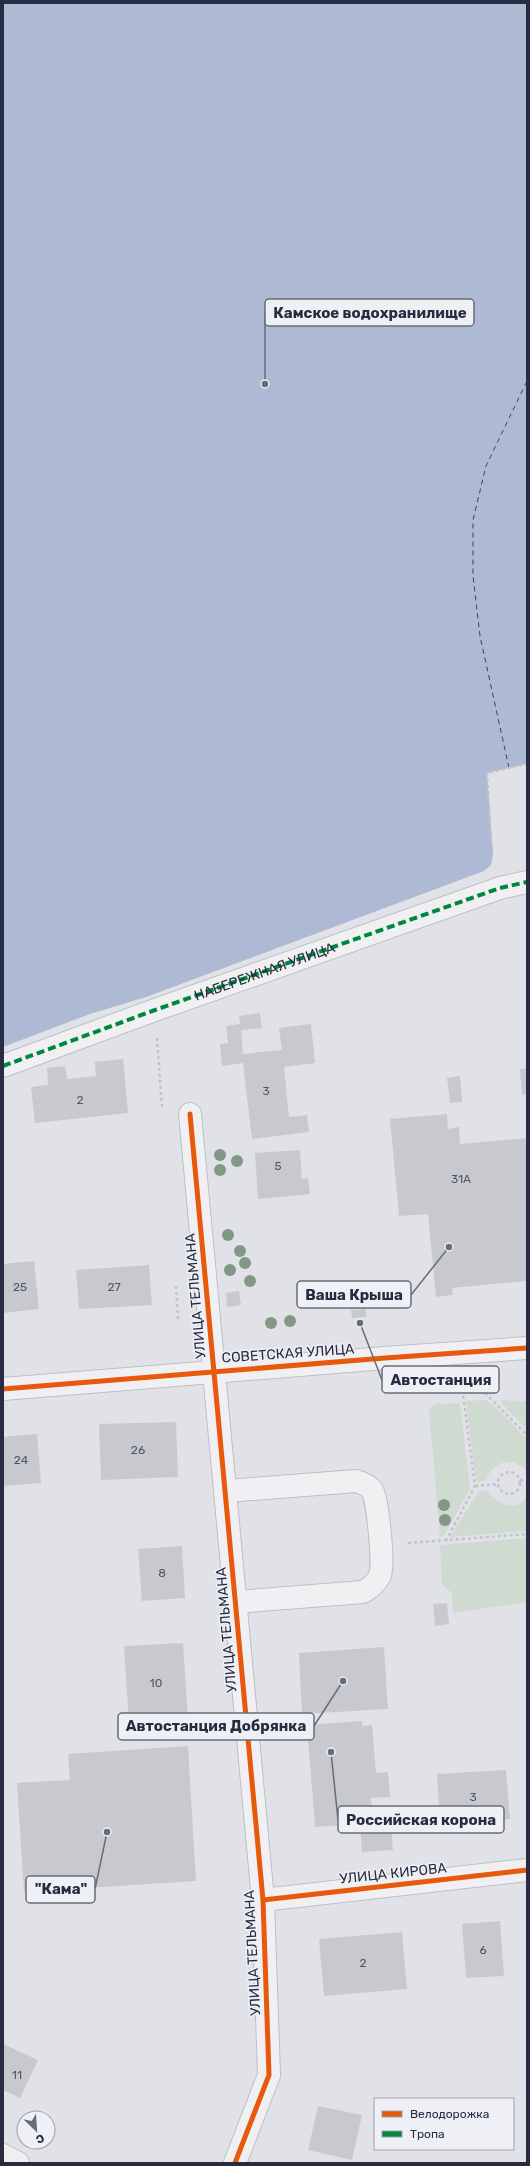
<svg xmlns="http://www.w3.org/2000/svg" width="530" height="2166" viewBox="0 0 530 2166" font-family="Rubik,sans-serif">
  <style>
    .green { fill: #cfdad1 }
    .water { fill: #aeb9d3 }
    .lines { fill: none; stroke-linecap: round; stroke-linejoin: round }
    .ferry { stroke: #304375; stroke-width: 1; stroke-dasharray: 5 4; stroke-linecap: butt }
    .building { fill: #c8c9cf }
    .minor-casing { stroke: #bebfc4; stroke-width: 24 }
    .path { stroke: #c3c3c9; stroke-width: 2.5; stroke-dasharray: 3 3; stroke-linecap: butt }
    .minor { stroke: #f0f0f3; stroke-width: 22 }
    .quiet { stroke: #00873e; stroke-width: 4; stroke-dasharray: 8 4; stroke-linecap: butt }
    .cycleway-casing { stroke: #eef0f6; stroke-width: 8 }
    .cycleway { stroke: #e8590c; stroke-width: 5 }
    .tree { fill: #829885 }
    .labels { text-anchor: middle; stroke-width: 3; stroke-linejoin: round; paint-order: stroke }
    .number-label { font-size: 12px; fill: #515565 }
    .street-label { font-size: 14px; fill: #272c40; stroke: #eef0f6 }
    .leader { fill: none; stroke: #686c7a; stroke-width: 1.5 }
    .callout-dot { fill: #686c7a; stroke: #eef0f6; stroke-width: 1.5 }
    .callout { fill: #eef0f6; stroke: #686c7a; stroke-width: 1.5 }
    .callout-label { font-size: 15px; text-anchor: middle; font-weight: bold; fill: #272c40 }
  </style>
  <rect width="100%" height="100%" fill="#e1e2e7"/>
  <g class="green">
    <path d="M486 1400 493 1405 527 1439V1471C513 1455 491 1462 486 1481L479 1482 476 1480 466 1401Z"/>
    <path d="M502 1400 527 1402V1429L501 1403Z"/>
    <path d="M460 1403 470 1489 444 1535 440 1537 429 1409 436 1404Z"/>
    <path d="M487 1490C496 1503 518 1514 527 1495V1531L450 1537 479 1491Z"/>
    <path d="M527 1538V1602L453 1613 452 1593 442 1585 440 1545Z"/>
  </g>
  <path class="water" d="M3 3H527V764L487 773 493 854 491 865 484 871 146 997 90 1014 3 1047Z"/>
  <g class="lines">
    <path class="ferry" d="M509 768 480 636 473 576V520L486 466 527 381"/>
  </g>
  <g class="building">
    <path d="M260 1013 262 1028 241 1030 243 1054 282 1050 279 1028 311 1024 315 1063 284 1067 289 1117 307 1115 309 1132 252 1139 243 1063 222 1066 220 1044 228 1043 226 1026 240 1024 239 1016Z"/>
    <path d="M123 1059 128 1113 35 1123 31 1087 48 1085 47 1068 65 1066 67 1079 96 1076 95 1062Z"/>
    <path d="M520 1069H527V1094L522 1095Z"/>
    <path d="M460 1076 462 1102 450 1103 447 1078Z"/>
    <path d="M447 1114 448 1129 459 1127 460 1144 527 1138V1281L452 1288 453 1295 436 1297 428 1214 399 1216 390 1119Z"/>
    <path d="M300 1150 302 1179 308 1178 310 1194 258 1199 255 1153Z"/>
    <path d="M34 1261 39 1309 3 1313V1264Z"/>
    <path d="M149 1265 152 1305 79 1309 76 1270Z"/>
    <path d="M239 1291 241 1305 227 1307 226 1293Z"/>
    <path d="M366 1309V1317L352 1318 351 1310Z"/>
    <path d="M176 1422 178 1477 101 1480 99 1424Z"/>
    <path d="M37 1434 41 1483 3 1486V1437Z"/>
    <path d="M182 1546 185 1598 142 1601 138 1549Z"/>
    <path d="M447 1603 449 1624 435 1626 433 1604Z"/>
    <path d="M183 1643 188 1720 129 1723 124 1646Z"/>
    <path d="M384 1647 388 1709 302 1714 299 1653Z"/>
    <path d="M362 1721V1726L372 1725 376 1773 388 1772 390 1797 371 1798 373 1826 391 1824 393 1850 362 1852 360 1824 315 1827 307 1725Z"/>
    <path d="M188 1746 196 1881 24 1892 17 1783 70 1780 68 1754Z"/>
    <path d="M506 1770 510 1819 440 1824 437 1774Z"/>
    <path d="M500 1921 504 1976 466 1978 462 1924Z"/>
    <path d="M402 1932 407 1989 324 1996 319 1939Z"/>
    <path d="M3 2044 38 2060 20 2098 3 2090Z"/>
    <path d="M318 2106 362 2115 352 2160 308 2150Z"/>
  </g>
  <g class="lines">
    <g class="minor-casing">
      <g id="minor">
        <path d="M3 1066 155 1010 500 888 527 882"/>
        <path d="M190 1114 263 1900 269 2075 235 2163"/>
        <path d="M3 1389 385 1358 527 1348"/>
        <path d="M226 1491 356 1481C363 1483 368 1485 372 1490 378 1500 384 1564 380 1575 376 1584 371 1587 363 1592L236 1602"/>
        <path d="M263 1900 527 1870"/>
        <path d="M3 2155 18 2163"/>
      </g>
    </g>
    <g class="path">
      <path d="M491 842 487 773 527 764"/>
      <path d="M157 1038 162 1107"/>
      <path d="M176 1286 178 1318H180"/>
      <path d="M485 1393 527 1435"/>
      <circle cx="509" cy="1483" r="11"/>
      <path d="M520 1480H527"/>
      <path d="M475 1486 498 1484"/>
      <path d="M446 1541 475 1486 463 1394"/>
      <path d="M408 1543 527 1534"/>
    </g>
    <use href="#minor" class="minor"/>
    <path class="quiet" id="s1" d="M3 1066 155 1010 500 888 527 882"/>
    <g class="cycleway-casing">
      <g id="cycleway">
        <path d="M190 1114 263 1900 269 2075 235 2163"/>
        <path d="M3 1389 385 1358 527 1348"/>
        <path d="M263 1900 527 1870"/>
      </g>
    </g>
    <use href="#cycleway" class="cycleway"/>
  </g>
  <g class="tree">
    <circle cx="220" cy="1155" r="6"/>
    <circle cx="237" cy="1161" r="6"/>
    <circle cx="220" cy="1170" r="6"/>
    <circle cx="228" cy="1235" r="6"/>
    <circle cx="240" cy="1251" r="6"/>
    <circle cx="245" cy="1263" r="6"/>
    <circle cx="230" cy="1270" r="6"/>
    <circle cx="250" cy="1281" r="6"/>
    <circle cx="290" cy="1321" r="6"/>
    <circle cx="271" cy="1323" r="6"/>
    <circle cx="444" cy="1505" r="6"/>
    <circle cx="445" cy="1520" r="6"/>
  </g>
  <g class="labels">
    <g class="number-label">
      <text x="266" y="1095">3</text>
      <text x="80" y="1104">2</text>
      <text x="278" y="1170">5</text>
      <text x="461" y="1183">31А</text>
      <text x="20" y="1291">25</text>
      <text x="114" y="1291">27</text>
      <text x="138" y="1454">26</text>
      <text x="21" y="1464">24</text>
      <text x="162" y="1577">8</text>
      <text x="156" y="1687">10</text>
      <text x="473" y="1801">3</text>
      <text x="483" y="1954">6</text>
      <text x="363" y="1967">2</text>
      <text x="17" y="2079">11</text>
    </g>
    <g class="street-label">
      <text dy="5" stroke="none"><textPath href="#s1" startOffset="278">НАБЕРЕЖНАЯ УЛИЦА</textPath></text>
      <text transform="translate(195 1296) rotate(-95)" y="5">УЛИЦА ТЕЛЬМАНА</text>
      <text transform="translate(288 1353) rotate(-4)" y="5">СОВЕТСКАЯ УЛИЦА</text>
      <text transform="translate(226 1630) rotate(-95)" y="5">УЛИЦА ТЕЛЬМАНА</text>
      <text transform="translate(393 1873) rotate(-6)" y="5">УЛИЦА КИРОВА</text>
      <text transform="translate(252 1953) rotate(-93)" y="5">УЛИЦА ТЕЛЬМАНА</text>
    </g>
  </g>
  <path class="leader" d="M265 384L265 313M449 1247L411 1295M360 1323L382 1380M343 1681L314 1726M331 1752L338 1820M107 1832L95 1889"/>
  <g class="callout-dot">
    <circle cx="265" cy="384" r="4"/>
    <circle cx="449" cy="1247" r="4"/>
    <circle cx="360" cy="1323" r="4"/>
    <circle cx="343" cy="1681" r="4"/>
    <circle cx="331" cy="1752" r="4"/>
    <circle cx="107" cy="1832" r="4"/>
  </g>
  <g class="callout">
    <rect x="265" y="299" width="209" height="27" rx="4"/>
    <rect x="297" y="1281" width="114" height="27" rx="4"/>
    <rect x="382" y="1366" width="117" height="27" rx="4"/>
    <rect x="118" y="1713" width="196" height="27" rx="4"/>
    <rect x="338" y="1806" width="166" height="27" rx="4"/>
    <rect x="26" y="1876" width="69" height="27" rx="4"/>
  </g>
  <g class="callout-label">
    <text x="370" y="318">Камское водохранилище</text>
    <text x="354" y="1300">Ваша Крыша</text>
    <text x="441" y="1385">Автостанция</text>
    <text x="216" y="1731">Автостанция Добрянка</text>
    <text x="421" y="1825">Российская корона</text>
    <text x="61" y="1894">"Кама"</text>
  </g>
  <rect width="530" height="2166" fill="none" stroke="#272c40" stroke-width="8"/>
  <rect x="374" y="2098" width="140" height="52" fill="#eef0f6" stroke="#9ea2ad"/>
  <rect x="382" y="2111" width="20" height="6" fill="#e8590c" stroke="#9ea2ad"/>
  <text x="410" y="2118" font-size="12" fill="#272c40">Велодорожка</text>
  <rect x="382" y="2131" width="20" height="6" fill="#00873e" stroke="#9ea2ad"/>
  <text x="410" y="2138" font-size="12" fill="#272c40">Тропа</text>
  <g transform="translate(36 2130) rotate(155)"><circle r="19" fill="#eef0f6" stroke="#9ea2ad"/>
  <path d="M0-3L7 15L0 10L-7 15Z" fill="#686c7a"/>
  <text y="-6" font-size="11" font-weight="bold" text-anchor="middle" fill="#272c40">С</text>
  </g>
</svg>
